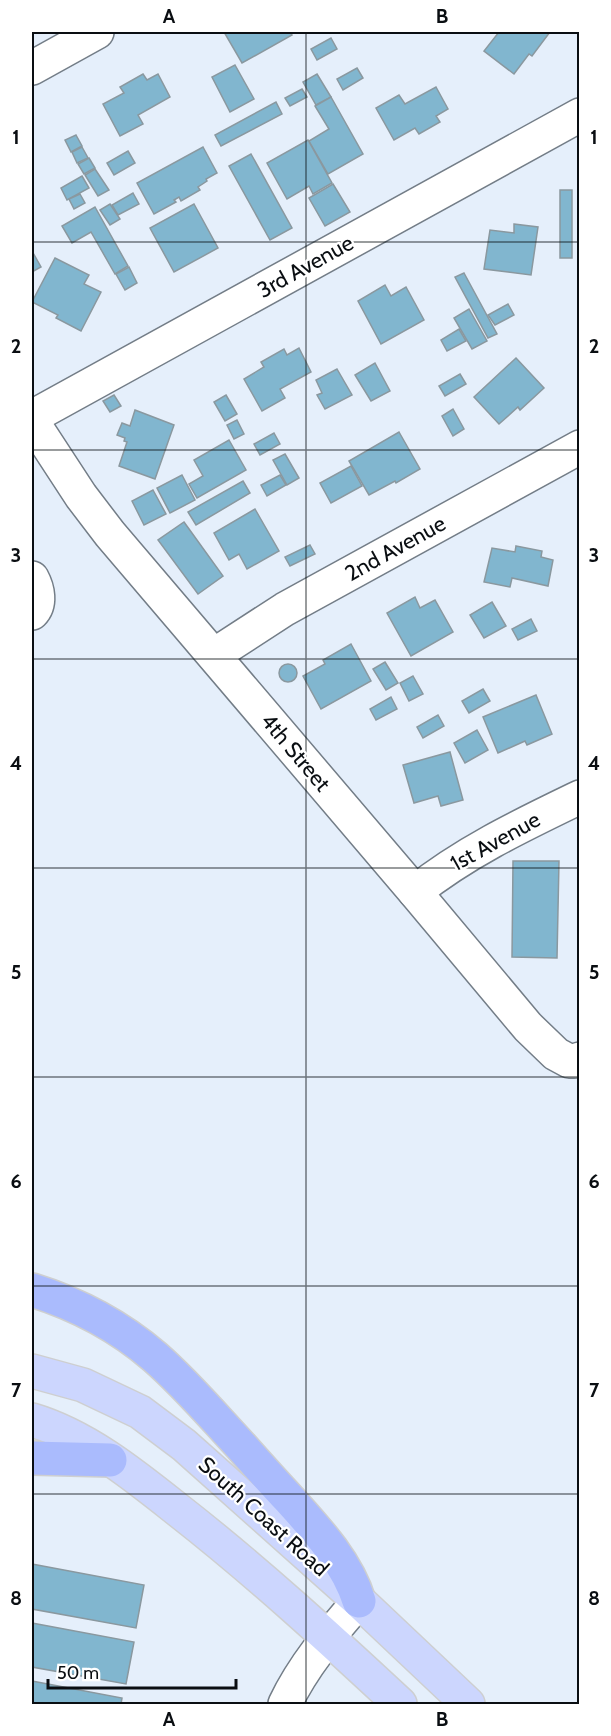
<svg xmlns="http://www.w3.org/2000/svg" width="611" height="1736" viewBox="0 0 611 1736" font-family="Cabin,sans-serif">
  <style>
    .building { fill: #81b6cf; stroke: #8a989f; stroke-width: 1.5 }
    .lines { fill: none; stroke-linecap: round; stroke-linejoin: round }
    .minor-casing { stroke: #737d87; stroke-width: 36 }
    .major-casing { stroke: #cecfd0; stroke-width: 36 }
    .highway-casing { stroke: #cecfd0; stroke-width: 36 }
    .minor { stroke: #fff; stroke-width: 33 }
    .major { stroke: #ccd6fe; stroke-width: 33 }
    .highway { stroke: #aabbfd; stroke-width: 33 }
    .grid { fill: none; stroke: #0a0e12; stroke-width: 1.5; stroke-opacity: 0.55 }
    .labels { text-anchor: middle; stroke-width: 4.5; stroke-linejoin: round; paint-order: stroke }
    .street-label { font-size: 22px; fill: #0a0e12; stroke: #fff }
    .neatline { fill: none; stroke: #0a0e12; stroke-width: 2 }
    .grid-label { font-size: 20px; text-anchor: middle; font-weight: bold; fill: #0a0e12 }
  </style>
  <rect width="100%" height="100%" fill="#e5effb"/>
  <g class="building">
    <path d="M224 32H290L292 35 242 63Z"/>
    <path d="M499 32H550L532 56 529 54 514 74 484 51Z"/>
    <path d="M331 38 337 49 317 60 311 49Z"/>
    <path d="M235 65 254 99 230 112 212 77Z"/>
    <path d="M357 68 363 78 343 90 337 79Z"/>
    <path d="M143 74 147 80 158 74 170 97 138 115 143 124 120 136 103 104 124 93 120 87Z"/>
    <path d="M317 74 331 97 316 105 303 82Z"/>
    <path d="M436 87 448 109 436 116 440 122 419 134 415 128 394 140 376 108 399 95 405 104Z"/>
    <path d="M302 89 307 97 290 106 285 98Z"/>
    <path d="M331 97 363 154 328 174 309 141 329 129 315 106Z"/>
    <path d="M276 102 282 114 221 146 215 135Z"/>
    <path d="M76 135 82 146 71 152 65 140Z"/>
    <path d="M308 140 332 183 313 194 309 186 287 199 267 163Z"/>
    <path d="M82 147 88 158 77 163 72 152Z"/>
    <path d="M203 147 217 173 206 179 207 181 198 187 200 190 181 201 179 197 174 200 176 202 154 214 137 183Z"/>
    <path d="M128 151 135 163 114 175 107 163Z"/>
    <path d="M251 154 292 228 270 240 229 166Z"/>
    <path d="M89 158 95 168 84 174 78 164Z"/>
    <path d="M95 169 109 190 98 196 85 175Z"/>
    <path d="M82 176 89 188 67 200 61 188Z"/>
    <path d="M333 184 350 212 325 226 309 198Z"/>
    <rect x="560" y="190" width="12" height="68"/>
    <path d="M133 193 139 204 118 215 112 205Z"/>
    <path d="M80 194 85 203 74 209 69 199Z"/>
    <path d="M110 204 120 219 110 225 100 210Z"/>
    <path d="M194 204 218 248 174 272 150 228Z"/>
    <path d="M95 207 128 266 115 274 91 232 72 243 62 226Z"/>
    <path d="M514 224 538 227 531 275 484 269 490 230 514 233Z"/>
    <path d="M32 251 41 267 32 272Z"/>
    <path d="M55 258 89 275 84 284 101 292 81 331 56 318 58 315 32 302Z"/>
    <path d="M129 267 137 283 125 290 116 274Z"/>
    <path d="M464 273 497 334 488 338 455 277Z"/>
    <path d="M385 285 391 296 406 287 424 320 381 344 358 301Z"/>
    <path d="M508 304 514 315 495 325 488 315Z"/>
    <path d="M469 309 487 341 472 349 454 318Z"/>
    <path d="M459 329 466 341 447 351 441 340Z"/>
    <path d="M299 348 311 372 280 389 285 398 262 411 244 379 264 367 261 362 284 349 287 355Z"/>
    <path d="M516 358 544 388 520 410 518 407 499 424 474 397Z"/>
    <path d="M375 363 390 391 371 401 355 375Z"/>
    <path d="M337 369 352 395 325 409 317 395 322 393 316 380Z"/>
    <path d="M460 374 466 384 445 396 439 386Z"/>
    <path d="M114 395 121 406 110 412 103 401Z"/>
    <path d="M226 395 237 414 225 421 214 402Z"/>
    <path d="M453 409 464 429 453 436 442 416Z"/>
    <path d="M135 410 174 425 155 479 119 466 127 442 124 441 125 438 117 435 122 423 130 426Z"/>
    <path d="M237 420 244 434 234 439 227 425Z"/>
    <path d="M399 432 420 469 396 483 395 481 369 495 349 461Z"/>
    <path d="M274 433 280 444 260 455 254 444Z"/>
    <path d="M229 440 246 470 197 498 189 484 203 476 194 460Z"/>
    <path d="M285 454 299 478 287 485 273 460Z"/>
    <path d="M351 466 362 486 331 503 320 483Z"/>
    <path d="M182 475 195 500 170 513 157 488Z"/>
    <path d="M280 475 286 485 267 496 261 485Z"/>
    <path d="M243 481 250 493 196 525 188 512Z"/>
    <path d="M153 490 166 514 144 525 132 501Z"/>
    <path d="M255 509 279 551 247 569 239 554 229 560 214 533Z"/>
    <path d="M184 522 223 576 198 594 158 540Z"/>
    <path d="M310 545 315 554 290 566 285 557Z"/>
    <path d="M516 546 542 551 541 557 553 560 548 586 512 578 510 587 484 582 492 548 515 552Z"/>
    <path d="M415 597 420 608 435 600 453 632 411 656 387 613Z"/>
    <path d="M492 602 506 626 484 638 470 615Z"/>
    <path d="M531 619 537 631 518 640 512 629Z"/>
    <path d="M351 644 371 681 321 709 303 676 325 664 323 660Z"/>
    <path d="M385 662 398 683 386 690 373 669Z"/>
    <circle cx="288" cy="673" r="9"/>
    <path d="M413 676 423 694 409 701 400 683Z"/>
    <path d="M483 689 490 701 469 713 462 701Z"/>
    <path d="M536 695 552 734 527 745 525 741 498 753 483 717Z"/>
    <path d="M391 697 397 709 376 720 370 709Z"/>
    <path d="M438 715 444 726 423 738 417 727Z"/>
    <path d="M477 730 488 750 465 763 454 743Z"/>
    <path d="M450 752 463 800 441 806 438 796 414 803 403 765Z"/>
    <path d="M513 861H559L557 958 512 957Z"/>
    <path d="M32 1564 144 1585 136 1628 32 1609Z"/>
    <path d="M32 1623 134 1642 126 1684 32 1667Z"/>
    <path d="M32 1681 122 1698 121 1704H32Z"/>
  </g>
  <g class="lines">
    <g class="minor-casing">
      <g id="minor">
        <path d="M32 68 97 32"/>
        <path d="M32 417 580 115"/>
        <path d="M32 421 81 496 110 534 415 892 528 1027 556 1054 569 1061H574L580 1059"/>
        <path d="M32 578C38 589 41 604 32 613"/>
        <path d="M214 655 285 609 580 447"/>
        <path d="M415 892C465 852 522 825 580 797"/>
        <path d="M285 1704C303 1666 331 1633 359 1601"/>
      </g>
    </g>
    <g class="major-casing">
      <g id="major">
        <path d="M32 1371 83 1385 140 1412 184 1445 359 1601 468 1704"/>
        <path d="M32 1420C86 1436 134 1475 178 1510 256 1571 328 1637 400 1704"/>
      </g>
    </g>
    <g class="highway-casing">
      <g id="highway">
        <path d="M32 1290C77 1304 119 1326 155 1357 186 1384 213 1416 241 1446 257 1464 273 1482 290 1500 317 1530 347 1562 359 1601"/>
        <path d="M32 1458 110 1460"/>
      </g>
    </g>
    <use href="#minor" class="minor"/>
    <use href="#major" class="major"/>
    <use href="#highway" class="highway"/>
  </g>
  <path class="grid" d="M306 32V1704M32 242H580M32 450H580M32 659H580M32 868H580M32 1077H580M32 1286H580M32 1494H580"/>
  <g class="labels">
    <g class="street-label">
      <text transform="translate(305 266) rotate(-29)" y="8">3rd Avenue</text>
      <text transform="translate(395 548) rotate(-29)" y="8">2nd Avenue</text>
      <text transform="translate(296 752) rotate(50)" y="8">4th Street</text>
      <text transform="translate(495 841) rotate(-29)" y="8">1st Avenue</text>
      <text transform="translate(264 1516) rotate(42)" y="8">South Coast Road</text>
    </g>
  </g>
  <rect width="611" height="1736" fill="none" stroke="#ffffff" stroke-width="66"/>
  <path d="M48 1679v9h188v-9" fill="none" stroke="#0a0e12" stroke-width="3"/>
  <text x="57" y="1679" font-size="18" fill="#0a0e12" stroke="#ffffff" stroke-width="4.5" paint-order="stroke">50 m</text>
  <rect x="33" y="33" width="545" height="1670" class="neatline"/>
  <g class="grid-label">
    <text x="169" y="23">A</text>
    <text x="442" y="23">B</text>
    <text x="16" y="144">1</text>
    <text x="594" y="144">1</text>
    <text x="16" y="353">2</text>
    <text x="594" y="353">2</text>
    <text x="16" y="562">3</text>
    <text x="594" y="562">3</text>
    <text x="16" y="770">4</text>
    <text x="594" y="770">4</text>
    <text x="16" y="979">5</text>
    <text x="594" y="979">5</text>
    <text x="16" y="1188">6</text>
    <text x="594" y="1188">6</text>
    <text x="16" y="1397">7</text>
    <text x="594" y="1397">7</text>
    <text x="16" y="1605">8</text>
    <text x="594" y="1605">8</text>
    <text x="169" y="1726">A</text>
    <text x="442" y="1726">B</text>
  </g>
</svg>
